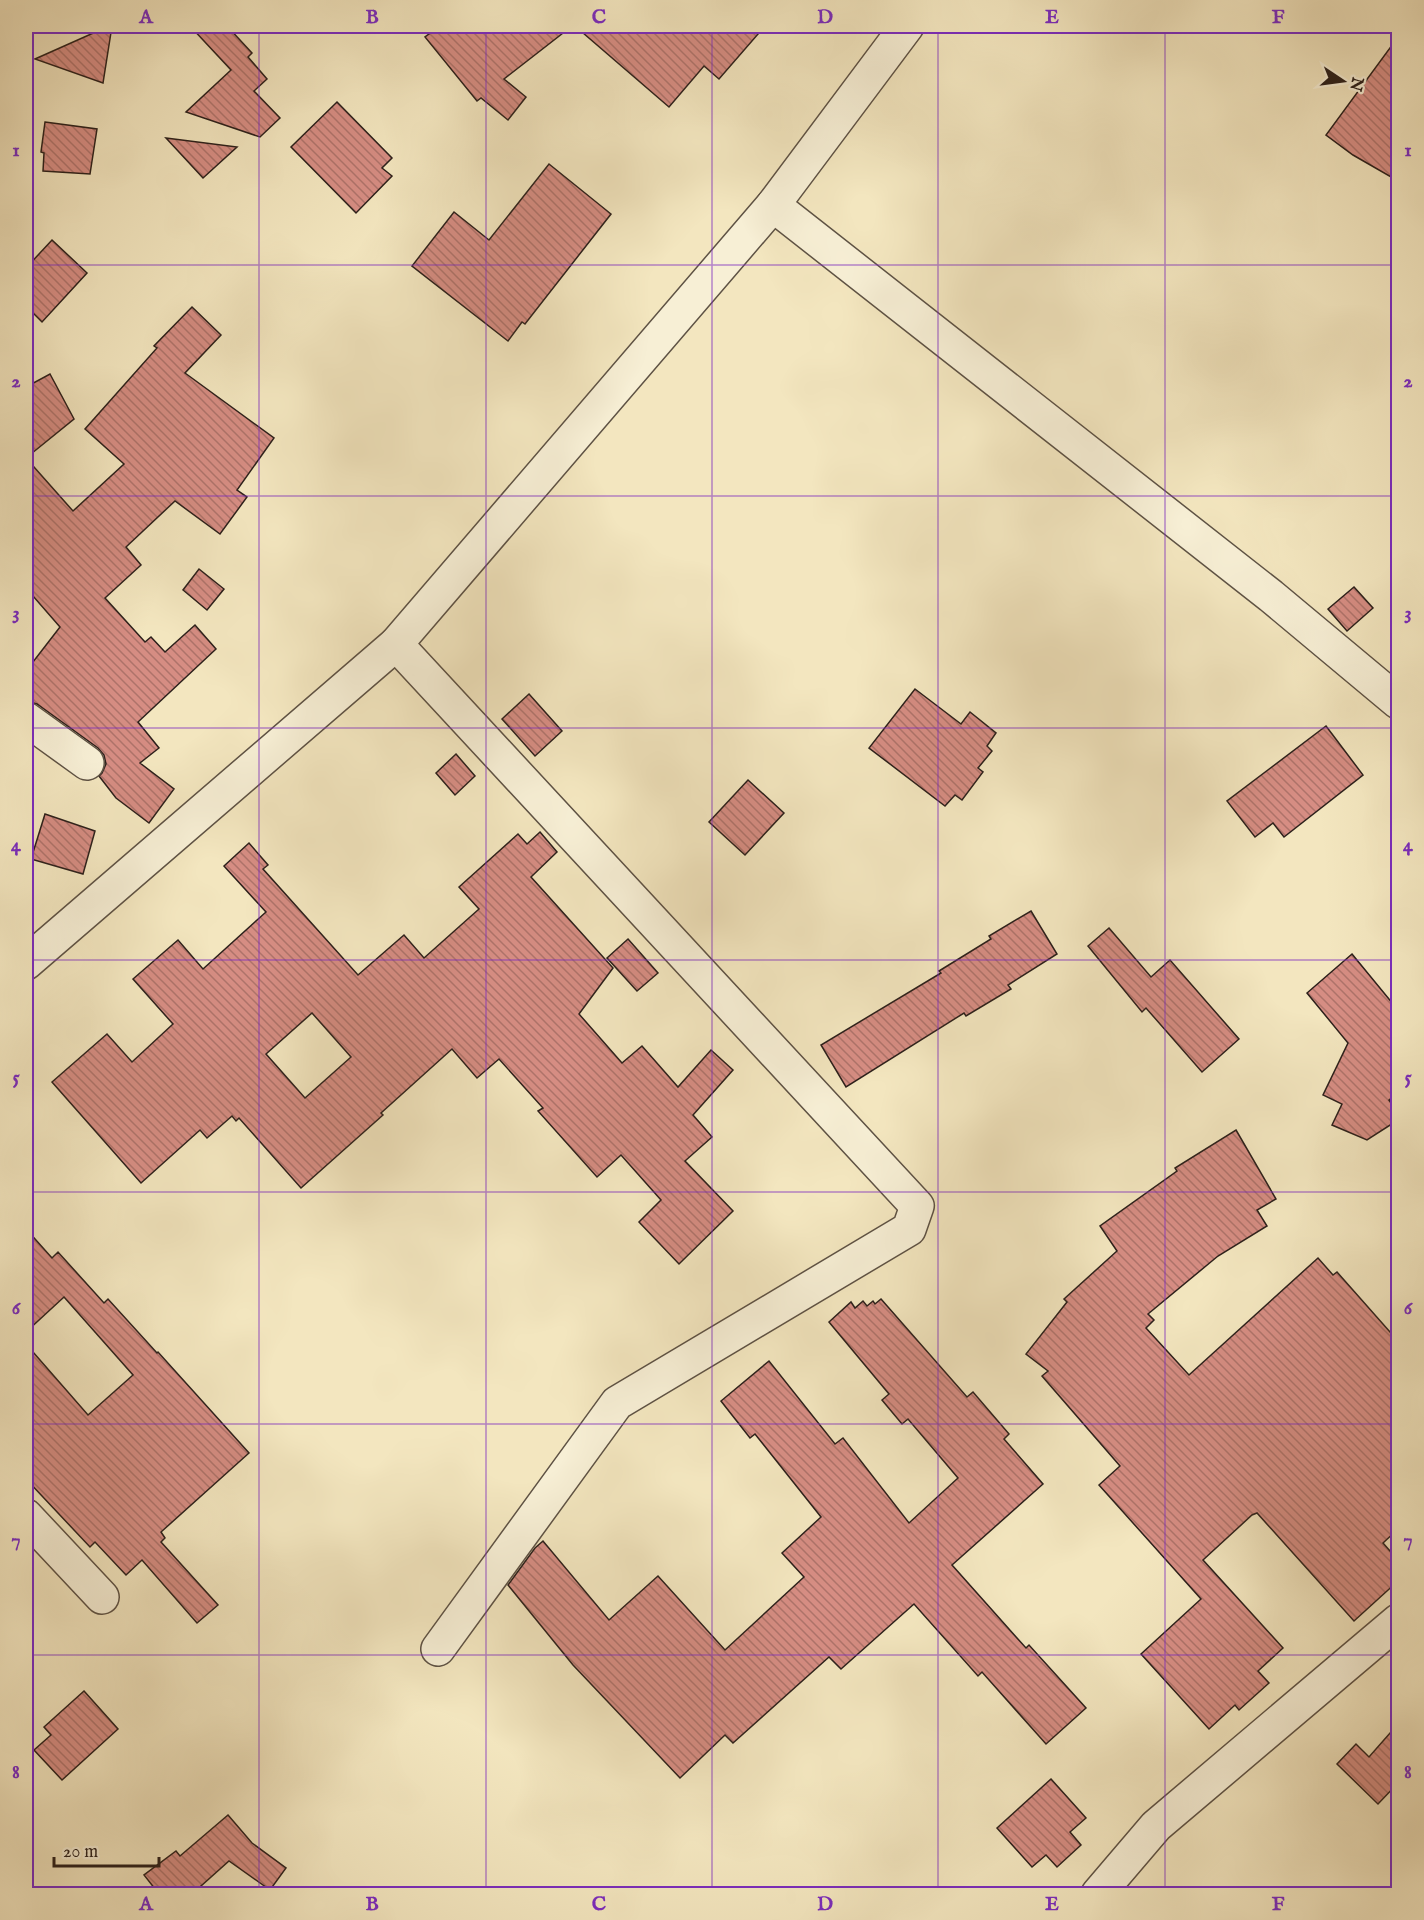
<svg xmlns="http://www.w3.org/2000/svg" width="1424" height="1920" viewBox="0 0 1424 1920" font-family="'IM FELL English',serif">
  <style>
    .building { fill: url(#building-back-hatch); stroke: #2c201b; stroke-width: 1.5; fill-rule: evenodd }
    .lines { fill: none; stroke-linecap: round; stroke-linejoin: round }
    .minor-casing { stroke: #5e5244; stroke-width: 36 }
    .minor { stroke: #f7efd5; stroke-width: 33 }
    .grid { fill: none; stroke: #7b2cbf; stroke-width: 1.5; stroke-opacity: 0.55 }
    .neatline { fill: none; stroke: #7b2cbf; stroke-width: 2 }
    .grid-label { font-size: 20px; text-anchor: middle; font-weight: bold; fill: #7b2cbf }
  </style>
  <defs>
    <pattern id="building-back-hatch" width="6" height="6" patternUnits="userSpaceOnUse" patternTransform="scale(1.5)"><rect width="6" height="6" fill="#d68d83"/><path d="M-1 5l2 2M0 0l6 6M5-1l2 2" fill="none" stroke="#ae736a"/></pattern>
  </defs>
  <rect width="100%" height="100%" fill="#f3e6bf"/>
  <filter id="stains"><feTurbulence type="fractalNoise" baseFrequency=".00333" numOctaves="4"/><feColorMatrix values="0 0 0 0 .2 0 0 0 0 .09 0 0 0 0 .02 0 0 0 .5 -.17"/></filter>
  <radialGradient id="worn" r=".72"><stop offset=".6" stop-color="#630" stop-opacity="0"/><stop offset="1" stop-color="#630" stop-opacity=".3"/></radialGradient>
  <g class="building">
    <path d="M109 26H112L103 83 35 59Z"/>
    <path d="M190 26H227L252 53 248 57 267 79 254 91 280 118 260 137 186 112 231 70Z"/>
    <path d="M440 26H572L504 79 526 97 508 120 481 98 477 101 425 37Z"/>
    <path d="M575 26H765L719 79 704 66 669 107Z"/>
    <path d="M1398 37V181L1353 155 1326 135Z"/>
    <path d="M337 102 392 158 382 168 392 176 356 213 291 147Z"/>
    <path d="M45 122 97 129 90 174 43 171 44 153 41 152Z"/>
    <path d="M166 138 237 147 203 178Z"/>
    <path d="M549 164 611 214 525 324 522 322 508 341 412 266 454 212 489 240Z"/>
    <path d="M52 240 87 273 42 322 26 306V268Z"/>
    <path d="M192 307 221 335 185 373 274 438 237 490 247 497 220 534 175 501 126 547 141 565 105 598 145 642 151 637 165 652 195 625 216 649 138 722 159 748 140 763 174 789 149 823 116 798 99 776 102 773 106 764 104 755 98 748 37 704 26 701V671L60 627 26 588V458L73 511 124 464 85 429 157 348 154 346Z"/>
    <path d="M50 374 74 419 26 458V387Z"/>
    <path d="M199 569 224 589 207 610 183 590Z"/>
    <path d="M1354 587 1373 608 1347 631 1328 609Z"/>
    <path d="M915 689 961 724 970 712 996 733 987 746 992 751 978 768 983 772 962 800 955 795 945 806 869 748Z"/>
    <path d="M529 694 562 731 535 756 502 719Z"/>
    <path d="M1326 726 1363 775 1284 837 1273 823 1255 837 1227 801Z"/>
    <path d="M456 754 475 776 455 795 436 773Z"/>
    <path d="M748 780 784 813 745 855 709 822Z"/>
    <path d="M45 814 95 831 83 874 31 859Z"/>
    <path d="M540 832 557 852 531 877 613 968 579 1014 622 1063 642 1046 678 1087 711 1050 733 1070 693 1115 712 1137 685 1161 733 1211 679 1264 639 1222 661 1200 621 1155 597 1177 538 1111 543 1108 499 1059 477 1078 452 1049 381 1113 383 1115 301 1188 239 1118 236 1121 232 1116 207 1138 200 1130 141 1183 52 1082 107 1034 132 1062 173 1024 133 979 178 940 203 969 266 912 224 866 249 843 268 865 263 869 358 975 404 935 424 958 479 909 459 887 518 834 527 844ZM312 1013 351 1057 305 1098 266 1054Z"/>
    <path d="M1031 911 1057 954 1008 985 1011 989 966 1016 964 1013 846 1087 821 1045 941 973 939 971 991 939 989 936Z"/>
    <path d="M1109 928 1151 977 1170 960 1239 1039 1202 1072 1146 1008 1142 1012 1088 946Z"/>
    <path d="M628 939 658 973 637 991 607 958Z"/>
    <path d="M1352 954 1398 1010V1092L1389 1100 1398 1113V1120L1367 1140 1332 1125 1342 1104 1323 1095 1348 1043 1307 993Z"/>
    <path d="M1236 1130 1276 1199 1257 1210 1267 1226 1218 1256 1148 1314 1154 1320 1146 1328 1189 1375 1318 1258 1333 1275 1337 1272 1398 1341V1529L1383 1543 1398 1560V1581L1354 1621 1257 1513 1252 1515 1203 1560 1283 1648 1258 1671 1269 1683 1239 1710 1235 1705 1209 1729 1141 1654 1201 1599 1099 1485 1120 1466 1042 1376 1048 1371 1026 1354 1067 1302 1064 1299 1117 1251 1100 1226 1177 1171 1175 1168Z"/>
    <path d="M27 1230 52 1258 58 1252 104 1303 108 1299 157 1353 158 1352 249 1453 161 1532 165 1538 161 1542 218 1605 197 1623 142 1560 126 1575 95 1542 90 1547 26 1479V1344L88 1415 133 1375 64 1297 26 1332Z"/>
    <path d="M881 1299 967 1397 973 1392 1009 1434 1004 1439 1043 1484 952 1565 1026 1648 1029 1645 1086 1708 1046 1744 982 1672 978 1676 914 1604 841 1669 829 1657 733 1743 725 1735 680 1778 573 1665 508 1585 535 1548 543 1541 609 1620 658 1576 725 1650 804 1577 782 1553 821 1517 755 1434 750 1438 721 1401 769 1361 835 1444 843 1438 909 1523 958 1478 908 1419 902 1424 882 1400 889 1394 829 1322 851 1302 855 1308 863 1301 867 1306 873 1301 875 1304Z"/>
    <path d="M84 1691 118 1729 62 1780 34 1750 51 1735 44 1727Z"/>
    <path d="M1398 1724V1783L1378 1804 1337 1764 1356 1744 1369 1757Z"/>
    <path d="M1051 1779 1086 1818 1070 1832 1081 1845 1057 1867 1046 1855 1032 1867 997 1828Z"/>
    <path d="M228 1815 252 1843 286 1868 270 1890 229 1861 192 1894H159L144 1875 176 1851 180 1856Z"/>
  </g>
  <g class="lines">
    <g class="minor-casing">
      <g id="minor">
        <path d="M773 205 1271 596 1398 702"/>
        <path d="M26 719 87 763"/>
        <path d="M26 963 396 644"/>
        <path d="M26 1516 102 1597"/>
        <path d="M438 1649 617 1403 909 1229 917 1206 396 644 773 205 907 26"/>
        <path d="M1098 1894 1156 1826 1398 1621"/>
      </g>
    </g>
    <use href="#minor" class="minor"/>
  </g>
  <path class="grid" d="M259 26V1894M486 26V1894M712 26V1894M938 26V1894M1165 26V1894M26 265H1398M26 496H1398M26 728H1398M26 960H1398M26 1192H1398M26 1424H1398M26 1655H1398"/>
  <rect width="1424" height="1920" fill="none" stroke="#f3e6bf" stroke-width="66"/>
  <g transform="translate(1343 81) rotate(103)" stroke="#f7efd5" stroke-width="4.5" paint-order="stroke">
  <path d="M0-4.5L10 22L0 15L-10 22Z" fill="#2c201b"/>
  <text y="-9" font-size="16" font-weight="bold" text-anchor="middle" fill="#2c201b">N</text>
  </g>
  <path d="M54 1857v9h105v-9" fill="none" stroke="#2c201b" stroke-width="3"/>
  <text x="63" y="1857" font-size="18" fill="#2c201b" stroke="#f7efd5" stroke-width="4.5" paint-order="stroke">20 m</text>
  <rect x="33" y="33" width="1358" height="1854" class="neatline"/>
  <g class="grid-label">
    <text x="146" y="23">A</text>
    <text x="372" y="23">B</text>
    <text x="599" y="23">C</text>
    <text x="825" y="23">D</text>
    <text x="1052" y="23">E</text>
    <text x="1278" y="23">F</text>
    <text x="16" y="156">1</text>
    <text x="1408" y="156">1</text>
    <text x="16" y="387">2</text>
    <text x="1408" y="387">2</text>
    <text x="16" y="619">3</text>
    <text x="1408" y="619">3</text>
    <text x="16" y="851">4</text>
    <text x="1408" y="851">4</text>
    <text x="16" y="1083">5</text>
    <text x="1408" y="1083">5</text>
    <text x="16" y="1314">6</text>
    <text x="1408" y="1314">6</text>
    <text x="16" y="1546">7</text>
    <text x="1408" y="1546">7</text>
    <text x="16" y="1778">8</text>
    <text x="1408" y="1778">8</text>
    <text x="146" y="1910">A</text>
    <text x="372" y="1910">B</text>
    <text x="599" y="1910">C</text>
    <text x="825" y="1910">D</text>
    <text x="1052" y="1910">E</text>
    <text x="1278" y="1910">F</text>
  </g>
  <rect width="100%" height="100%" filter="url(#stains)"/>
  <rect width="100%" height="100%" fill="url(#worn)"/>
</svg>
